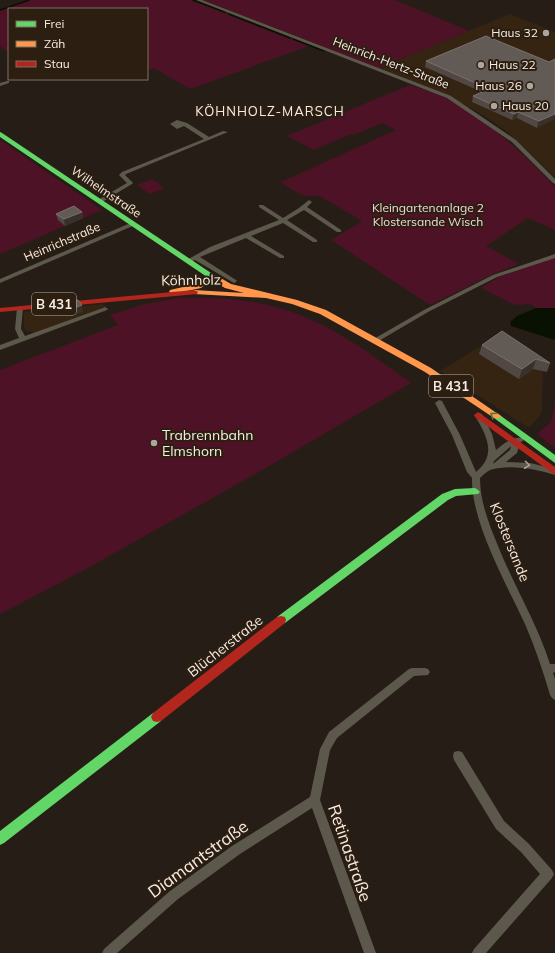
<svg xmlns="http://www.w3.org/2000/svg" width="555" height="953" viewBox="0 0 555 953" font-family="Mulish,sans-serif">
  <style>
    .built { fill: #352412 }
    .green { fill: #4e1226 }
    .water { fill: #091102 }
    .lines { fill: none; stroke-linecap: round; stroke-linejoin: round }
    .stream { stroke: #091102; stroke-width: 1.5 }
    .street { fill: #5c584c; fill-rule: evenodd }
    .fast { fill: #63d668; fill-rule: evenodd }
    .slow { fill: #ff974d; fill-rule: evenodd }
    .jam { fill: #b3261e; fill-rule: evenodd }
    .wall { fill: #514844 }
    .shaded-wall { fill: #38302a }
    .building { fill: #625a55; stroke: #7a716c }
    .oneway { stroke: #487a3c }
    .oneway2 { stroke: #aaa298 }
    .poi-dot { fill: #aea59c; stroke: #2c1e10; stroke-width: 1.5 }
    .labels { text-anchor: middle; stroke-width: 4; stroke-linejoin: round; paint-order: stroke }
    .far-poi-label { font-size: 12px; fill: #f7ede4; stroke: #2c1e10; text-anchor: end }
    .far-street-label { font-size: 12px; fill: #f7ede4; stroke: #2c1e10 }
    .far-park-label { font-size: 12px; fill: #f3d8dd; stroke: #2c1e10 }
    .far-neighbourhood-label { font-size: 13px; letter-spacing: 1px; fill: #f7ede4; stroke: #2c1e10 }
    .shield { fill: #2c1e10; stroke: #baafa4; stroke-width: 1 }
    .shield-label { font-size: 13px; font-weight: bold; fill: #f7ede4 }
    .street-label { font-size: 14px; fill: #f7ede4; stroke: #2c1e10 }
    .poi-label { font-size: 14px; fill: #f7ede4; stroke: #2c1e10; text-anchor: start }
    .near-street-label { font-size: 17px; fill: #f7ede4; stroke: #2c1e10 }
  </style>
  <rect width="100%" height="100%" fill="#261e16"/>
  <g class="built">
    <path d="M510 14 555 32V177L509 133 485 116 450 97 379 68Z"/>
    <path d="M103 304 106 307 36 333 26 331 24 328V312Z"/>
    <path d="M498 336 543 364 542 413 529 428 440 371Z"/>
  </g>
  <g class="green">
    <path d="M31 0H190L309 46 190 89 154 68 147 70V9H9V53L0 46V11Z"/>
    <path d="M203 0H395L469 31 379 68Z"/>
    <path d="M410 85C422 89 436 93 448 99 489 121 523 153 555 187V230L528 218 486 246 519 264 495 273 430 305 331 240 362 221 318 195C304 200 293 190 281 182L396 130 382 123 354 135 351 134 314 150 287 136Z"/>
    <path d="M0 140 102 210 0 254Z"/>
    <path d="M152 179 165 188 150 194 137 185Z"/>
    <path d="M555 256V308H536L531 304 515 305 481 288 499 277Z"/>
    <path d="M180 298C214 297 253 299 286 310 333 325 372 355 411 383L257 473 86 569 0 614V370L118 325 110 315 145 304Z"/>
    <path d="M555 403V448L537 434 551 422Z"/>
  </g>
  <path class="water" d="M536 308H555V340L511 326 510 322 517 316Z"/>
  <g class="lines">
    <g class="stream">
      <path d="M193 0 225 12"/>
      <path d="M0 10 29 0"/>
      <path d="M229 14 290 38"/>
      <path d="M293 39 324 51"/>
    </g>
    <g class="street">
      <path d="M196 0H202L451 96 516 140 555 179V184L553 183 512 142 447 98Z"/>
      <path d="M7 81H9V83L0 86V83Z"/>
      <path d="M177 120 187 123 209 137 223 131 228 132 126 174 125 175 133 183 132 184 102 202H98V200L127 183 119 175 122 172 204 139 184 126 177 129 170 124Z"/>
      <path d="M309 200 312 202 307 207 341 230V232H337L304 210 287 220 317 240V242H313L283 223 251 236 284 256V258H280L246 238 200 257 236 280 237 281 234 283 195 260 188 263 185 261 210 247 279 220 259 207V205H263L283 218 299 208Z"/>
      <path d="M133 222 136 224 135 225 0 283V279Z"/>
      <path d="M555 254V258L497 277 428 312 377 342H375L372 340 424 310 493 275Z"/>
      <path d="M20 306 23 308 21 329 25 336 103 308 105 307 108 309 107 310 0 350V345L19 338 15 329 17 308Z"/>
      <path d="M439 400 442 401 460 435 476 472C497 455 487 436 475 416L479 413 482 414 492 434 496 450C503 444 513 436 523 438L524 440 520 443 517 453 506 462 530 463 555 469V475C536 469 509 464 490 470 486 472 483 475 480 478 480 502 489 524 498 546 514 586 537 623 550 664H555V672L553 673 555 679V700L552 698 550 695C543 671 535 647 525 624 506 583 471 522 472 478L467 472 452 435 435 403ZM511 446 510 450 493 464 494 461Z"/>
      <path d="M412 668H425L428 669 430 672 428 675 414 676 337 738 330 750 320 800 376 953H364L312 808 240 854 178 899 117 953H102L104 949 170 891 232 846 310 797 320 749 329 732 409 669Z"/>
      <path d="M458 751 462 752 504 821 529 844 552 870 554 874 552 878 486 953H472L474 949 540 874 521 852 496 829 454 760 453 756 454 752Z"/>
    </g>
    <g class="fast">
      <path d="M0 132 2 133 220 279 219 281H213L0 137Z"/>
      <path d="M497 413 555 455V463L494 418 493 416 494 414Z"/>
      <path d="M475 488 478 490 480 492 478 494 456 496 448 500 285 623 281 624 277 623 276 620 277 617 442 494 455 489Z"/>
      <path d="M157 712 161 713 163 717 161 721 4 843 0 845V831L153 713Z"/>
    </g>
    <g class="slow">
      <path d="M213 277H219L231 284 297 300 326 310 431 368 501 416 500 418H494L425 372 320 314 292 304 266 298 194 294 190 292 194 290 244 293 225 288 213 281Z"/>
      <path d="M205 280 209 282 201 288 173 294 169 292 170 290 196 284Z"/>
    </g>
    <g class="jam">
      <path d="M194 290 198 292 197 294 0 312V308Z"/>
      <path d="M478 412 555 467V475L475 417 474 415Z"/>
      <path d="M281 616 285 617 286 620 285 623 161 721 157 722 153 721 151 717 153 713 277 617Z"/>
    </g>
  </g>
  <g class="wall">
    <path d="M555 59 537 128 517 118 512 120 472 102 473 96 482 92 425 67 426 61 549 62Z"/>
    <path d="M82 212 83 218 65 226 58 220 56 214Z"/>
    <path d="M482 345 550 363 547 372 533 369 519 379 479 354Z"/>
  </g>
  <g class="shaded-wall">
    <path d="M518 112 517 118 512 120 514 114Z"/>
    <path d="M555 114V119L537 128 539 121Z"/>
    <path d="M82 212 83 218 65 226 64 219Z"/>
    <path d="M82 305 83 312 71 316 69 310Z"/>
    <path d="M536 359 533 369 519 379 522 369Z"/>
  </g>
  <g class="building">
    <path d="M486 36 549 62 555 59V114L539 121 518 112 514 114 473 96 489 89 426 61Z"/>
    <path d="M74 206 82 212 64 219 56 214Z"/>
    <path d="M78 300 82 305 69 310V301Z"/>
    <path d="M502 331 550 363 536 359 522 369 482 345Z"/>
  </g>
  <defs><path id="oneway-chevron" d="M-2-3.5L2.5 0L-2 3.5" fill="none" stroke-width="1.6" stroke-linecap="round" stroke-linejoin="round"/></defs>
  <use class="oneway" href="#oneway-chevron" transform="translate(493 415) rotate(-146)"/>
  <use class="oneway2" href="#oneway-chevron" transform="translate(527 465) rotate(7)"/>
  <g class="poi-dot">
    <circle cx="546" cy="33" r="4"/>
    <circle cx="481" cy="65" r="4"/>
    <circle cx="530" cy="86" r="4"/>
    <circle cx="494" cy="106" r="4"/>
    <circle cx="154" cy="443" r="4"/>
  </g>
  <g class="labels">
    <g class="far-poi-label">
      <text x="538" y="37">Haus 32</text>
      <text x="489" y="69" text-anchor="start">Haus 22</text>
      <text x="522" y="90">Haus 26</text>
      <text x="502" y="110" text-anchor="start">Haus 20</text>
    </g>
    <g class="far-street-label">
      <text transform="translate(391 63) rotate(21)" y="4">Heinrich-Hertz-Straße</text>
      <text transform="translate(106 192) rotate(34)" y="4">Wilhelmstraße</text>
      <text transform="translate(62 242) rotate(-23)" y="4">Heinrichstraße</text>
    </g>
    <g class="far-park-label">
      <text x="428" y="212">Kleingartenanlage 2<tspan x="428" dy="14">Klostersande Wisch</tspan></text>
    </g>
    <g class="far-neighbourhood-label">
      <text x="270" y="116">KÖHNHOLZ-MARSCH</text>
    </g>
    <g class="shield">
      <rect x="32" y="293" width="44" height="22" rx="3"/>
      <rect x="429" y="375" width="44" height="22" rx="3"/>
    </g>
    <g class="shield-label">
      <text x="54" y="309">B 431</text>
      <text x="451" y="391">B 431</text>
    </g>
    <g class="street-label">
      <text transform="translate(191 280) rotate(-1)" y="5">Köhnholz</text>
      <text transform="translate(510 542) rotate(68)" y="5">Klostersande</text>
      <text transform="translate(225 646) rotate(-38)" y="5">Blücherstraße</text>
    </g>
    <g class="poi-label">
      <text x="162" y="440">Trabrennbahn<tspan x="162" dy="16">Elmshorn</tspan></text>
    </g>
    <g class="near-street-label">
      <text transform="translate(350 853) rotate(71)" y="6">Retinastraße</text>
      <text transform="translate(198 859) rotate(-36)" y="6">Diamantstraße</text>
    </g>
  </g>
  <rect x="8" y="8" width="140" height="72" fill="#2c1e10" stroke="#7d7165"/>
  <rect x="16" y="21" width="20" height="6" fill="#63d668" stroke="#7d7165"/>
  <text x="44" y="28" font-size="12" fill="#f7ede4">Frei</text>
  <rect x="16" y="41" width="20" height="6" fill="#ff974d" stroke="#7d7165"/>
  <text x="44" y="48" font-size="12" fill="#f7ede4">Zäh</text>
  <rect x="16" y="61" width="20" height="6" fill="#b3261e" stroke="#7d7165"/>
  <text x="44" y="68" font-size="12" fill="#f7ede4">Stau</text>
</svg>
